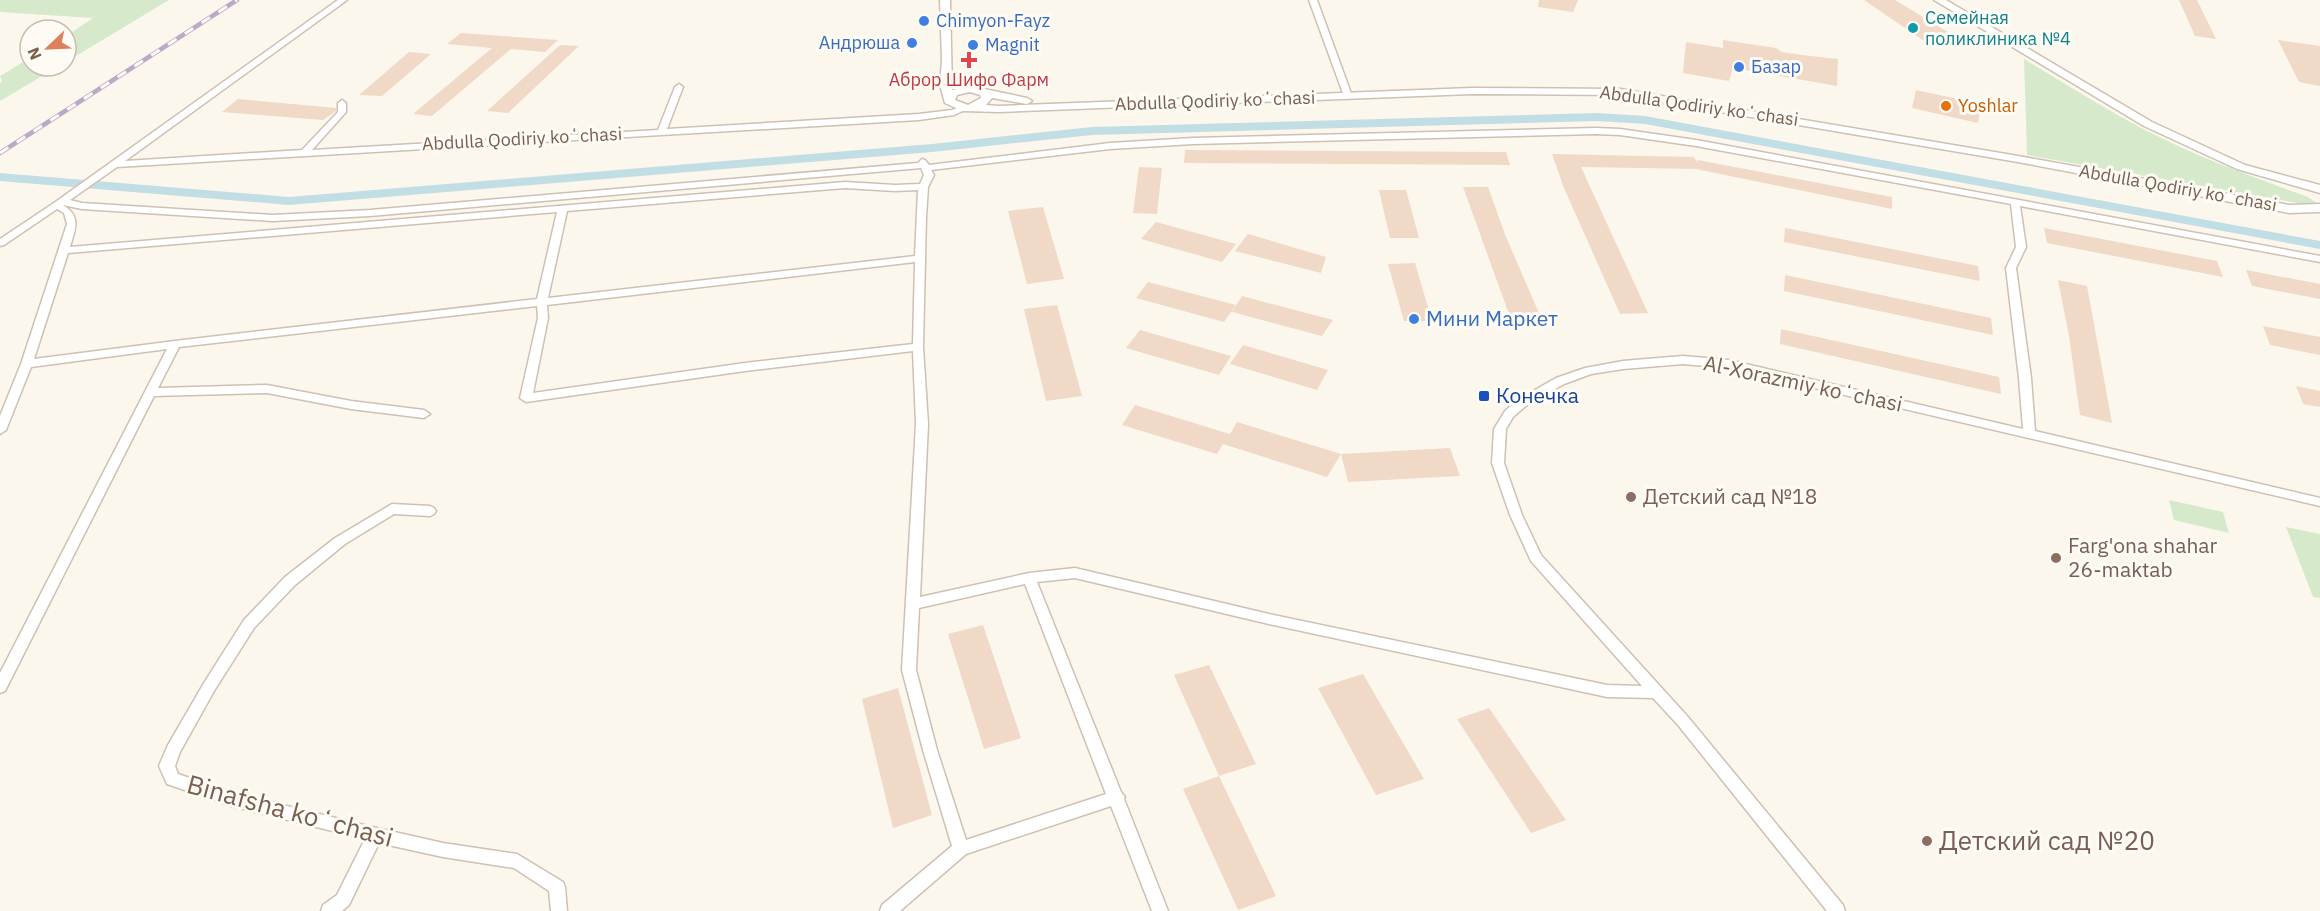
<svg xmlns="http://www.w3.org/2000/svg" width="2320" height="911" viewBox="0 0 2320 911" font-family="'IBM Plex Sans',sans-serif">
  <style>
    .green { fill: #d6eacb }
    .lines { fill: none; stroke-linecap: round; stroke-linejoin: round }
    .canal { fill: #c2dee5; fill-rule: evenodd }
    .building { fill: #f0d9c6 }
    .minor-casing { stroke: #cec0b2; stroke-width: 3 }
    .tertiary-casing { stroke: #cec0b2; stroke-width: 3 }
    .minor { fill: #fff; fill-rule: evenodd }
    .tertiary { fill: #fff; fill-rule: evenodd }
    .rail-casing { stroke: #bbaac7; stroke-width: 4.5 }
    .rail { stroke: #fefbf4; stroke-width: 3; stroke-dasharray: 10; stroke-linecap: butt }
    .shop-dot { fill: #3f7fe0; stroke: #fefbf4; stroke-width: 2 }
    .culture-dot { fill: #0f9aa8; stroke: #fefbf4; stroke-width: 2 }
    .health-dot { fill: #e0444e; stroke: #fefbf4; stroke-width: 2 }
    .food-dot { fill: #e8710a; stroke: #fefbf4; stroke-width: 2 }
    .transit-dot { fill: #1a4fb4; stroke: #fefbf4; stroke-width: 2 }
    .education-dot { fill: #8d6e63; stroke: #fefbf4; stroke-width: 2 }
    .labels { text-anchor: middle; stroke-width: 6; stroke-linejoin: round; paint-order: stroke }
    .far-culture-label { font-size: 18px; fill: #0d838f; stroke: #fefbf4; text-anchor: start }
    .far-shop-label { font-size: 18px; fill: #366cbe; stroke: #fefbf4; text-anchor: start }
    .far-health-label { font-size: 18px; fill: #be3a42; stroke: #fefbf4 }
    .far-street-label { font-size: 18px; fill: #776050; stroke: #fefbf4 }
    .far-food-label { font-size: 18px; fill: #c56008; stroke: #fefbf4; text-anchor: start }
    .shop-label { font-size: 21px; fill: #366cbe; stroke: #fefbf4; text-anchor: start }
    .street-label { font-size: 21px; fill: #776050; stroke: #fefbf4 }
    .transit-label { font-size: 21px; fill: #164399; stroke: #fefbf4; text-anchor: start }
    .education-label { font-size: 21px; fill: #785e54; stroke: #fefbf4; text-anchor: start }
    .near-street-label { font-size: 26px; fill: #776050; stroke: #fefbf4 }
    .near-education-label { font-size: 26px; fill: #785e54; stroke: #fefbf4; text-anchor: start }
  </style>
  <rect width="100%" height="100%" fill="#fcf7ed"/>
  <g class="green">
    <path d="M0 0H169L66 62V36L93 18 0 12Z"/>
    <path d="M30 58V66H59L0 101V83L2 81 0 76Z"/>
    <path d="M2024 59C2074 89 2123 121 2176 145 2219 165 2264 181 2308 197L2318 204 2309 205 2027 155Z"/>
    <path d="M2169 500 2223 512 2229 533 2174 520Z"/>
    <path d="M2286 527 2320 534V598L2313 597Z"/>
  </g>
  <g class="lines">
    <path class="canal" d="M1597 113 1645 116 2320 241V249L1645 124 1597 121 1092 135 932 152 289 205 0 181V173L289 197 932 144 1092 127Z"/>
  </g>
  <g class="building">
    <path d="M1539 0H1578L1573 12 1538 7Z"/>
    <path d="M1864 0H1895L1961 40 1930 45Z"/>
    <path d="M2179 0H2197L2216 39 2195 36Z"/>
    <path d="M461 33 558 40 545 52 511 49 432 116 413 114 492 48 447 44Z"/>
    <path d="M1723 40 1776 48 1782 52 1802 55 1838 59 1837 86 1733 68 1729 81 1683 73 1686 42 1723 48Z"/>
    <path d="M2278 40 2320 46V86L2299 82Z"/>
    <path d="M560 45 579 46 508 113 487 111Z"/>
    <path d="M409 52 431 54 382 96 359 95Z"/>
    <path d="M1916 90 1981 104 1978 123 1912 108Z"/>
    <path d="M238 99 336 108V111L323 120 222 112Z"/>
    <path d="M1185 150 1506 152 1510 165 1184 163Z"/>
    <path d="M1552 154 1694 157 1698 163V160L1892 197V209L1696 169 1581 167 1648 313 1620 314 1564 188Z"/>
    <path d="M1139 167 1162 168 1157 214 1133 213Z"/>
    <path d="M1463 187H1488L1506 237 1539 313 1509 314Z"/>
    <path d="M1379 190H1406L1419 238H1390Z"/>
    <path d="M1043 207 1064 279 1027 284 1008 211Z"/>
    <path d="M1156 222 1236 244 1222 262 1141 239Z"/>
    <path d="M1785 228 1978 266 1980 281 1784 242Z"/>
    <path d="M2044 228 2217 261 2223 277 2047 243Z"/>
    <path d="M1248 234 1326 257 1321 273 1235 251Z"/>
    <path d="M1415 263 1432 321H1404L1388 264Z"/>
    <path d="M2246 270 2320 284V299L2252 286Z"/>
    <path d="M1785 275 1991 318 1993 335 1784 291Z"/>
    <path d="M2058 280 2087 286 2112 423 2080 415 2069 336Z"/>
    <path d="M1148 282 1236 305 1224 322 1136 298Z"/>
    <path d="M1242 296 1333 320 1322 336 1232 312Z"/>
    <path d="M1057 305 1082 396 1046 401 1024 309Z"/>
    <path d="M2263 326 2320 337V355L2270 345Z"/>
    <path d="M1781 329 1999 377 2001 394 1780 344Z"/>
    <path d="M1140 330 1231 356 1219 375 1126 348Z"/>
    <path d="M1243 345 1328 370 1317 390 1230 364Z"/>
    <path d="M2296 386 2320 391V407L2303 404Z"/>
    <path d="M1135 405 1230 434 1237 422 1341 454 1327 477 1223 444 1217 454 1122 425Z"/>
    <path d="M1450 448 1460 476 1348 482 1341 454Z"/>
    <path d="M983 625 1021 738 984 749 948 634Z"/>
    <path d="M1209 665 1256 764 1219 776 1174 675Z"/>
    <path d="M1363 674 1424 779 1376 795 1318 688Z"/>
    <path d="M898 688 932 815 893 828 862 699Z"/>
    <path d="M1489 708 1566 820 1531 833 1457 719Z"/>
    <path d="M1219 776 1276 896 1238 910 1183 789Z"/>
  </g>
  <g class="lines">
    <g class="minor-casing">
      <g id="minor">
        <path d="M338 0H347L125 161 302 150 338 112V103L342 100 346 103V112L312 150 658 130 675 87 679 84 683 87 667 129 919 114 952 110 965 105 969 108 954 115 919 120 117 167 70 200 82 203 273 215 370 210 918 163 922 159 925 160 929 165 1110 143 1193 138 1596 128 1620 129 1696 140 2320 256V262L2020 206 2026 247 2016 268 2031 378 2035 431 2320 498V506L1729 368 1683 364 1623 369 1591 374 1564 384 1527 405 1513 417 1506 429 1504 463 1522 515 1541 555 1688 717 1843 905 1845 911H1827L1678 725 1653 698 1607 697 1269 624 1075 578 1037 582 1121 792 1125 797 1124 799 1168 911H1152L1111 806 966 854 900 911H880L882 905 952 846 923 750 902 670 916 424 913 351 745 371 526 402 520 398 538 318 537 306 179 347 158 388 267 385 351 401 424 410 430 414 424 418 351 409 267 393 154 396 5 691 0 693V673L167 349 31 367 6 430 0 434V416L21 364 67 224 64 213 57 209 4 245 0 246V239L54 203ZM1596 134 1620 135 1696 146 2011 204 2016 247 2006 268 2019 378 2023 429 1729 360 1683 356 1623 361 1585 368 1556 378 1519 399 1505 411 1494 429 1492 463 1510 515 1531 561 1642 686 1607 685 1269 614 1075 568 1029 573 920 597 928 424 923 347 926 217 928 187 934 175 931 170 1110 149 1193 144ZM921 168 924 175 920 184 895 185 845 182 70 247C75 229 82 217 63 205L82 209 273 221 370 216ZM845 188 895 191 918 190 915 256 548 298 567 211ZM557 212 537 299 175 341 34 359 68 253ZM915 262 913 344 745 363 533 393 548 318 547 305ZM1025 584 1106 794 966 840 937 750 916 670 919 608Z"/>
        <path d="M1309 0H1317L1352 96 1351 98 1344 96Z"/>
        <path d="M392 504 430 506 434 508 436 511 434 514 430 516 394 514 345 544 295 585 254 628 214 691 180 752 175 766 178 774 231 792 368 826 443 843 517 854 563 882 565 887 567 911H551L549 891 514 868 443 857 379 843 349 905 342 911H321L323 905 337 895 365 839 231 806 167 784 159 766 168 745 204 683 244 620 285 577 335 538Z"/>
      </g>
    </g>
    <g class="tertiary-casing">
      <g id="tertiary">
        <path d="M940 0H950L952 90 970 86 1027 98 1032 101 1027 104 992 98 986 105 999 106 1472 88 1620 89 2018 156 2289 205 2320 204V212L2289 213 2018 162 1620 95 1472 94 999 112 963 111 945 103 940 85 942 60ZM970 92 980 95 981 98 968 105 955 100 957 95Z"/>
        <path d="M1934 0H1946L2152 122 2245 165 2320 185V193L2237 169 2144 126Z"/>
      </g>
    </g>
    <use href="#minor" class="minor"/>
    <use href="#tertiary" class="tertiary"/>
    <g class="rail-casing">
      <path id="rail" d="M0 153 237 0"/>
    </g>
    <use href="#rail" class="rail"/>
  </g>
  <g class="shop-dot">
    <circle cx="924" cy="21" r="6"/>
    <circle cx="912" cy="43" r="6"/>
    <circle cx="973" cy="45" r="6"/>
    <circle cx="1739" cy="67" r="6"/>
    <circle cx="1414" cy="319" r="6"/>
  </g>
  <circle class="culture-dot" cx="1913" cy="28" r="6"/>
  <path class="health-dot" d="M966 51h6v6h6v6h-6v6h-6v-6h-6v-6h6z"/>
  <circle class="food-dot" cx="1946" cy="106" r="6"/>
  <rect class="transit-dot" x="1478" y="390" width="12" height="12" rx="3"/>
  <g class="education-dot">
    <circle cx="1631" cy="497" r="6"/>
    <circle cx="2056" cy="558" r="6"/>
    <circle cx="1927" cy="841" r="6"/>
  </g>
  <g class="labels">
    <g class="far-culture-label">
      <text x="1925" y="24">Семейная<tspan x="1925" dy="21">поликлиника №4</tspan></text>
    </g>
    <g class="far-shop-label">
      <text x="936" y="27">Chimyon-Fayz</text>
      <text x="900" y="49" text-anchor="end">Андрюша</text>
      <text x="985" y="51">Magnit</text>
      <text x="1751" y="73">Базар</text>
    </g>
    <g class="far-health-label">
      <text x="969" y="86">Аброр Шифо Фарм</text>
    </g>
    <g class="far-street-label">
      <text transform="translate(1215 101) rotate(-2)" y="6">Abdulla Qodiriy koʻchasi</text>
      <text transform="translate(1699 106) rotate(8)" y="6">Abdulla Qodiriy koʻchasi</text>
      <text transform="translate(522 139) rotate(-3)" y="6">Abdulla Qodiriy koʻchasi</text>
      <text transform="translate(2178 188) rotate(10)" y="6">Abdulla Qodiriy koʻchasi</text>
    </g>
    <g class="far-food-label">
      <text x="1958" y="112">Yoshlar</text>
    </g>
    <g class="shop-label">
      <text x="1426" y="326">Мини Маркет</text>
    </g>
    <g class="street-label">
      <text transform="translate(1803 384) rotate(12)" y="7">Al-Xorazmiy koʻchasi</text>
    </g>
    <g class="transit-label">
      <text x="1496" y="403">Конечка</text>
    </g>
    <g class="education-label">
      <text x="1643" y="504">Детский сад №18</text>
      <text x="2068" y="553">Farg'ona shahar<tspan x="2068" dy="24">26-maktab</tspan></text>
    </g>
    <g class="near-street-label">
      <text transform="translate(290 811) rotate(15)" y="9">Binafsha koʻchasi</text>
    </g>
    <g class="near-education-label">
      <text x="1939" y="850">Детский сад №20</text>
    </g>
  </g>
  <g transform="translate(48 48) rotate(247)"><circle r="28" fill="#fefbf4" stroke="#c8bdb2" stroke-width="1.5"/>
  <path d="M0-4.5L10 22L0 15L-10 22Z" fill="#dd805b"/>
  <text y="-9" font-size="16" font-weight="bold" text-anchor="middle" fill="#776050">N</text>
  </g>
</svg>
